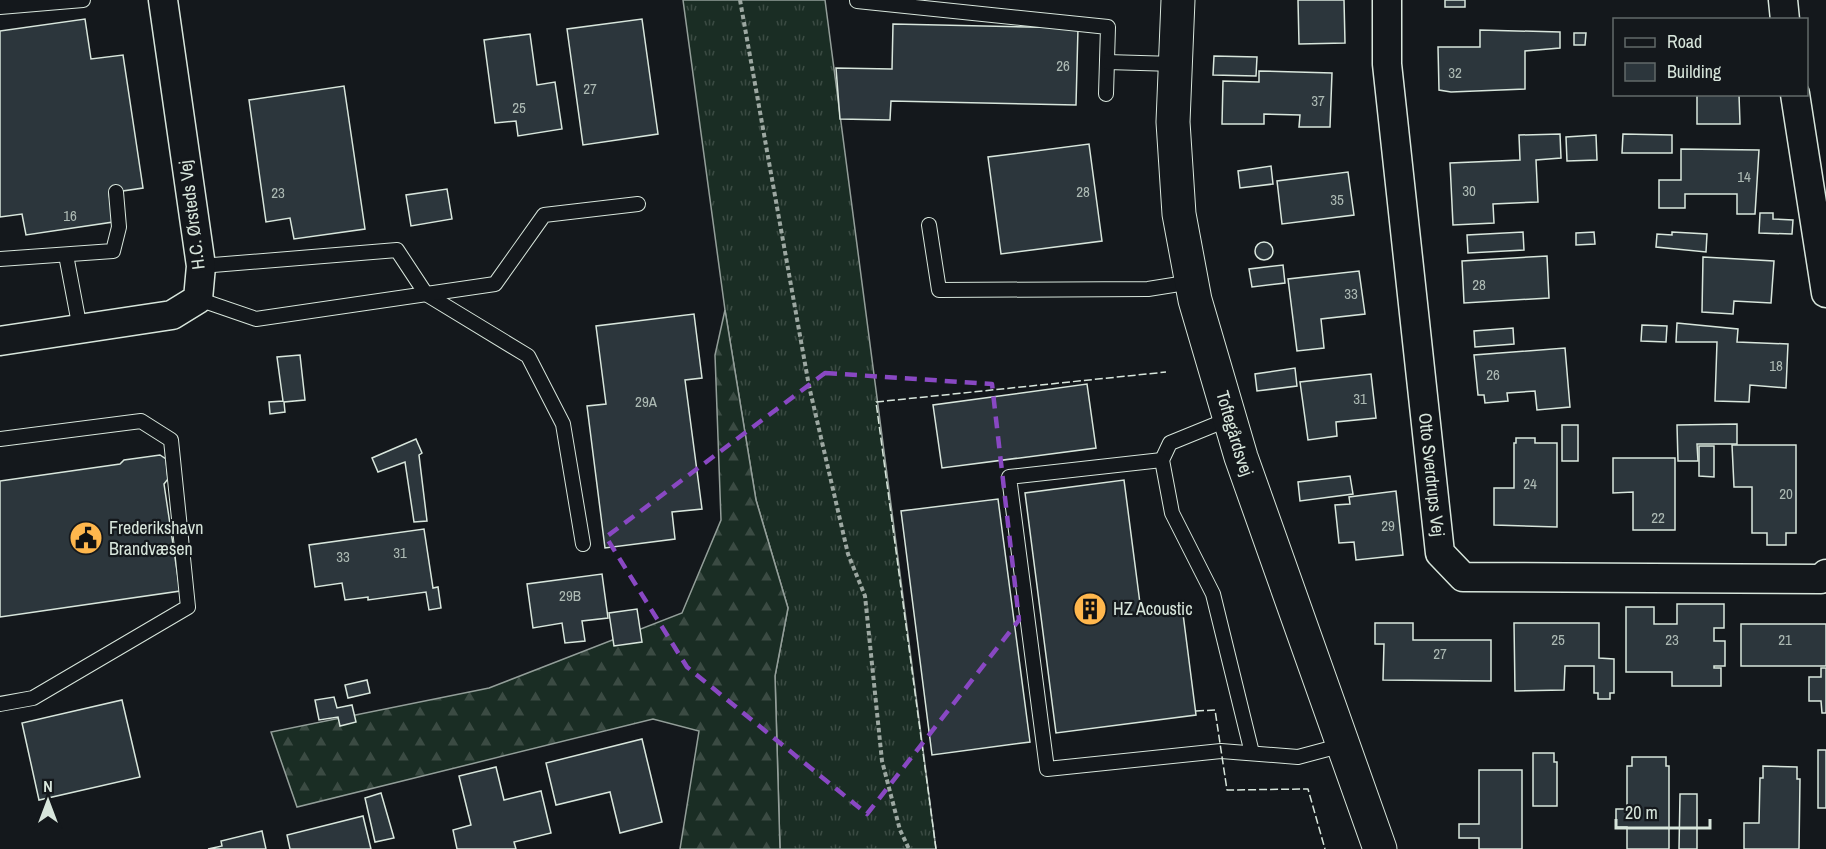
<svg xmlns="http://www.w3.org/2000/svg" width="1826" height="849" viewBox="0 0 1826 849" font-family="'Archivo Narrow',sans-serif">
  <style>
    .grass { fill: url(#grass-tufts); stroke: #939e99; stroke-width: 1.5 }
    .forest { fill: url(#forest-firs); stroke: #939e99; stroke-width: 1.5 }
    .building { fill: #2c363c; stroke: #d8e6dc; stroke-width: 1.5 }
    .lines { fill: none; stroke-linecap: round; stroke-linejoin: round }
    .lane-casing { stroke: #d8e6dc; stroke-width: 16 }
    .street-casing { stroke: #d8e6dc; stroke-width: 31 }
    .secondary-casing { stroke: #d8e6dc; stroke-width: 35 }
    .path { stroke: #9da8a2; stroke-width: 4; stroke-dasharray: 4.5 3; stroke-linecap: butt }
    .lane { stroke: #14181c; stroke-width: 14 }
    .street { stroke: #14181c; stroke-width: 28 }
    .secondary { stroke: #14181c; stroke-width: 33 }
    .fence { stroke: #d8e6dc; stroke-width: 1.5; stroke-dasharray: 8 3; stroke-linecap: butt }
    .marked { fill: none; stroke: #8948c3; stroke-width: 4.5; stroke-dasharray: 12 8; stroke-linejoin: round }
    .labels { text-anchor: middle; stroke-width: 4.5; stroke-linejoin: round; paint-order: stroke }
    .number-label { font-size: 15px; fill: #adbab4 }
    .street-label { font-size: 18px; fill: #d8e6dc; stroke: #14181c }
    .poi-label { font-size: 18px; fill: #d8e6dc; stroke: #14181c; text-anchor: start }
  </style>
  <defs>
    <pattern id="grass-tufts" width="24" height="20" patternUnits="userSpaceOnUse" patternTransform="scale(1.5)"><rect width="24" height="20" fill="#1a2d24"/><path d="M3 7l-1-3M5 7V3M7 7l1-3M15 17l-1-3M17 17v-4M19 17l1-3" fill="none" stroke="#3b4b43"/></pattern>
    <pattern id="forest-firs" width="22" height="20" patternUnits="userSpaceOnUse" patternTransform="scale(1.5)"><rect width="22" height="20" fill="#1a2d24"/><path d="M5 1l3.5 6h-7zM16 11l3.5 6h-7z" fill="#3b4b43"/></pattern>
  </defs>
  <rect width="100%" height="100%" fill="#14181c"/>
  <path class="grass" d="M683 0H825L936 849H780L775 676 788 608 756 500 725 310Z"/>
  <path class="forest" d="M725 310 756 500 788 608 775 676 780 849H680L699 731 653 719 297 807 271 732 489 688 682 613 721 520 715 355Z"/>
  <g class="building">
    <path d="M1298 0H1344L1345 43 1299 44Z"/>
    <rect x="1445" y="0" width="20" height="7"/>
    <path d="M85 19 91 59 123 55 143 188 109 193 113 222 26 235 22 214 0 217V31Z"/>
    <path d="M642 19 658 134 583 145 567 29Z"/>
    <path d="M893 24 1078 28 1076 105 891 101 890 120 840 119 836 68 892 69Z"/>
    <path d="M1480 30 1560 32V48L1525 51V89L1451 92 1439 90 1438 47H1480Z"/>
    <path d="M1574 33H1586L1585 45H1574Z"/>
    <path d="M530 34 537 85 555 82 562 129 518 136 516 121 495 123 484 40Z"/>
    <path d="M1214 56 1257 57 1256 76 1213 75Z"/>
    <path d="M1259 71 1332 73 1330 127H1299L1300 115 1264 114V124H1222L1223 81 1259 82Z"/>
    <path d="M344 86 365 229 294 239 290 218 266 222 249 100Z"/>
    <path d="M1697 94H1739L1740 124H1697Z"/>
    <path d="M1560 134 1561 158 1536 160 1538 202 1493 204 1494 223 1453 225 1450 163 1520 160 1519 135Z"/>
    <path d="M1623 134 1672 135V153H1622Z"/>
    <path d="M1596 135 1597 160 1567 161 1566 137Z"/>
    <path d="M1089 144 1102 241 1001 254 988 157Z"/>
    <path d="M1681 149 1759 150 1755 214H1737V194H1685V208H1659V180H1681Z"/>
    <path d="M1271 166 1273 184 1240 188 1238 171Z"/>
    <path d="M1348 172 1354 215 1282 224 1277 181Z"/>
    <path d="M447 189 452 219 411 226 406 195Z"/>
    <path d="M1760 213H1773V219L1793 220 1792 234 1759 233Z"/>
    <path d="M1523 232 1524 250 1468 253 1467 235Z"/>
    <path d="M1594 232 1595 244 1576 245V233Z"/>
    <path d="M1672 232 1707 234 1706 252 1656 247 1657 234 1672 235Z"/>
    <circle cx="1264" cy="251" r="9"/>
    <path d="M1547 256 1549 298 1464 303 1462 261Z"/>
    <path d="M1703 257 1774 261 1771 303 1734 301 1733 314 1702 312Z"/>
    <path d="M1283 265 1285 283 1252 287 1249 269Z"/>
    <path d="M1359 271 1365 314 1321 319 1324 348 1297 351 1288 279Z"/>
    <path d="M694 314 702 378 685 380 702 509 672 512 675 539 605 548 587 406 606 404 596 326Z"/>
    <path d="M1677 323 1738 329 1737 342 1788 344 1786 388 1750 385 1749 402 1715 401 1717 342H1676Z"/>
    <path d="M1642 325 1667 326 1666 342 1641 341Z"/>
    <path d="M1513 328 1514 344 1475 347 1474 331Z"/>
    <path d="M1565 348 1570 407 1537 410 1535 391 1507 393 1508 401 1485 403 1484 395H1478L1474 355Z"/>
    <path d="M300 355 305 400 284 402 285 412 270 414 269 402 283 401 277 357Z"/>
    <path d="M1295 368 1297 386 1257 391 1255 374Z"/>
    <path d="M1371 374 1376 418 1336 422 1337 436 1308 440 1300 382Z"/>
    <path d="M1087 384 1096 448 942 468 933 405Z"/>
    <path d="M1737 424V444H1697L1698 461H1678L1677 425Z"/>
    <rect x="1562" y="425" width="16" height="36"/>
    <path d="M1516 438H1535V443H1557V527L1494 525V488H1514V443H1516Z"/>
    <path d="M416 439 422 453 419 455 427 521 414 522 405 462 378 472 372 458Z"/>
    <path d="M1732 445H1796V533H1786V545H1767V533H1752V487H1734Z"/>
    <path d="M1699 446H1714V477L1699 476Z"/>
    <path d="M160 455 166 459 168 479 164 484 180 591 0 617V481L120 464 124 460Z"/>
    <path d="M1613 458H1675V530H1633V492L1613 493Z"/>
    <path d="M1350 476 1353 494 1300 501 1298 482Z"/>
    <path d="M1124 480 1141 611 1182 606 1196 715 1056 733 1025 493Z"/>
    <path d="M1396 491 1403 555 1356 560 1354 542 1339 543 1335 505 1350 504 1349 497Z"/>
    <path d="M998 499 1030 742 932 755 901 511Z"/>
    <path d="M424 529 433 588 438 587 441 608 429 610 426 592 368 600V597L345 600 342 583 315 587 309 545Z"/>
    <path d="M602 574 608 618 582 621 585 641 565 643 562 623 533 628 527 584Z"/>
    <path d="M1677 604H1724V628H1714V641H1725V666H1714V668H1721V686H1672V672H1626V607H1654V624H1677Z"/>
    <path d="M637 609 642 642 614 646 609 613Z"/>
    <path d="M1375 623H1413V640H1491V681L1383 680 1384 644H1375Z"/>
    <path d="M1514 623H1599V658L1614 659V693H1610V699H1598V693H1594V666H1565L1564 690 1515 691Z"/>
    <rect x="1741" y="624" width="85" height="42"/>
    <path d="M1821 668H1826V713H1822L1821 701H1809V677H1821Z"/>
    <path d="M367 680 370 693 348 698 345 685Z"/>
    <path d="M334 697 337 708 352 705 356 722 340 726 338 717 319 720 315 700Z"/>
    <path d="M122 700 140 777 39 800 22 723Z"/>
    <path d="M642 739 662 822 620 833 610 792 556 805 546 763Z"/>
    <rect x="1818" y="750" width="8" height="58"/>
    <path d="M1533 753H1554V762H1557V806H1533Z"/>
    <path d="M1632 757H1666V766H1669V849H1627V827H1616V809H1627V766H1632Z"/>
    <path d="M1763 766 1797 767V779H1800L1799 849H1744V823H1759L1760 778H1763Z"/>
    <path d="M496 767 504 800 541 791 551 833 514 842 516 849H457L453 830 471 825 459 776Z"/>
    <path d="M1479 770H1522V849H1479V838H1459V824H1479Z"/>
    <path d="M381 793 394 838 375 842 365 798Z"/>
    <path d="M1680 794H1697V849H1679Z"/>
    <path d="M363 816 371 849H290L287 835Z"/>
    <path d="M262 831 266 849H208L222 846 221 841Z"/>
  </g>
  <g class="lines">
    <g class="lane-casing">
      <g id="lane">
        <path d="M857 1 1108 27 1106 94"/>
        <path d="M0 7 83 0"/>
        <path d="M1107 62 1174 64"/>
        <path d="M929 225 939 290 1148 289 1192 282"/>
        <path d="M66 255 80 329"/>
        <path d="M0 259 113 251 119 227 116 192"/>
        <path d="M201 266 397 250 426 294 528 356 563 424 583 544"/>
        <path d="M198 299 256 319 495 284 544 215 638 204"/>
        <path d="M1229 419 1170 443 1162 460 1172 513 1213 594 1252 753"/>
        <path d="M0 439 141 421 171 440 188 607 33 698 0 704"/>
        <path d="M1162 460 1009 477 1047 769 1221 751 1298 757 1343 745"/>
      </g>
    </g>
    <g class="street-casing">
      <g id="street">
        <path id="s1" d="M1387 0V64L1440 553 1463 577 1821 579 1826 574"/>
        <path d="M1783 0 1785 20"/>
        <path d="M1795 94 1826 293"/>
        <path d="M0 341 172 315 198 299 201 266 163 0"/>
      </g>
    </g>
    <g class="secondary-casing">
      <g id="secondary">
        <path id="s2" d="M1178 0 1173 122 1179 214 1195 300 1241 457 1380 849"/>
      </g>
    </g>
    <path class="path" d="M740 0 809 386 848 554 865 596 882 761 900 830 909 849"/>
    <use href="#lane" class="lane"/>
    <use href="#street" class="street"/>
    <use href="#secondary" class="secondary"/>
    <g class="fence">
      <path d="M1196 711 1215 710 1227 790 1308 789 1325 849"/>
      <path d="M936 849 876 402 1166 372"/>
    </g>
  </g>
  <path class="marked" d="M825 373 992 384 1019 620 867 814 687 667 606 537Z"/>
  <defs>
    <g id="civic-disc" transform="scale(1.725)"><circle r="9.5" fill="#ffb74d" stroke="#14181c"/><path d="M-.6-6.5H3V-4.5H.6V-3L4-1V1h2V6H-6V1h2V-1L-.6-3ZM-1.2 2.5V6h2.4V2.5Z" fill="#111"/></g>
    <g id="building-disc" transform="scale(1.725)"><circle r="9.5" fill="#ffb74d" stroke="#14181c"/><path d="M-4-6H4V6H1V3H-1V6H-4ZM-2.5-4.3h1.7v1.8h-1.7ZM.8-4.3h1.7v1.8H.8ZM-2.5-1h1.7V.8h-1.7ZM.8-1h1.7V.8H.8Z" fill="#111"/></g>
  </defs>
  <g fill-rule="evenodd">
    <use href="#civic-disc" x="86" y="538"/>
    <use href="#building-disc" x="1090" y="609"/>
  </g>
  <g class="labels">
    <g class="number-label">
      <text x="1063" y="71">26</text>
      <text x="1455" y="78">32</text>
      <text x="590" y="94">27</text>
      <text x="1318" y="106">37</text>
      <text x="519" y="113">25</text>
      <text x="1744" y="182">14</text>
      <text x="1469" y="196">30</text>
      <text x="1083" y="197">28</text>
      <text x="278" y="198">23</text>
      <text x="1337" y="205">35</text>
      <text x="70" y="221">16</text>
      <text x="1479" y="290">28</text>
      <text x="1351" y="299">33</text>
      <text x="1776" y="371">18</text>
      <text x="1493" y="380">26</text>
      <text x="1360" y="404">31</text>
      <text x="646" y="407">29A</text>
      <text x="1530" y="489">24</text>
      <text x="1786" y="499">20</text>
      <text x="1658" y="523">22</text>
      <text x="1388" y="531">29</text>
      <text x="400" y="558">31</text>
      <text x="343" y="562">33</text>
      <text x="570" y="601">29B</text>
      <text x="1558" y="645">25</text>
      <text x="1672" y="645">23</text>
      <text x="1785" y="645">21</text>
      <text x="1440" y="659">27</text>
    </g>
    <g class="street-label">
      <text transform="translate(192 215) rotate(-97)" y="6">H.C. Ørsteds Vej</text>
      <text dy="6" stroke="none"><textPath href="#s2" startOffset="441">Toftegårdsvej</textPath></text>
      <text dy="6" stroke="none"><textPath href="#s1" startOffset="477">Otto Sverdrups Vej</textPath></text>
    </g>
    <g class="poi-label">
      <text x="109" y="534">Frederikshavn<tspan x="109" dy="21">Brandvæsen</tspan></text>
      <text x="1113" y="615">HZ Acoustic</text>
    </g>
  </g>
  <rect x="1613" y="18" width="195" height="78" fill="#14181c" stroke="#626a69" stroke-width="1.5"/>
  <rect x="1625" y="38" width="30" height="9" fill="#14181c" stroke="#626a69" stroke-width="1.5"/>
  <text x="1667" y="48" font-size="18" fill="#d8e6dc">Road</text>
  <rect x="1625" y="63" width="30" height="18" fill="#2c363c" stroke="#626a69" stroke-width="1.5"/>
  <text x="1667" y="78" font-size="18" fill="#d8e6dc">Building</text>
  <g transform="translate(48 801)" stroke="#14181c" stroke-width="4.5" paint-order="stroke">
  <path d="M0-4.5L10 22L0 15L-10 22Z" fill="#d8e6dc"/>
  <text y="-9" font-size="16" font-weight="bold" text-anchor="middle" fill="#d8e6dc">N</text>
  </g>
  <path d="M1616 819v9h94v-9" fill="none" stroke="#d8e6dc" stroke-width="3"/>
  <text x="1625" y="819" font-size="18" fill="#d8e6dc" stroke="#14181c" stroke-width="4.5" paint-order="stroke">20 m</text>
</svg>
